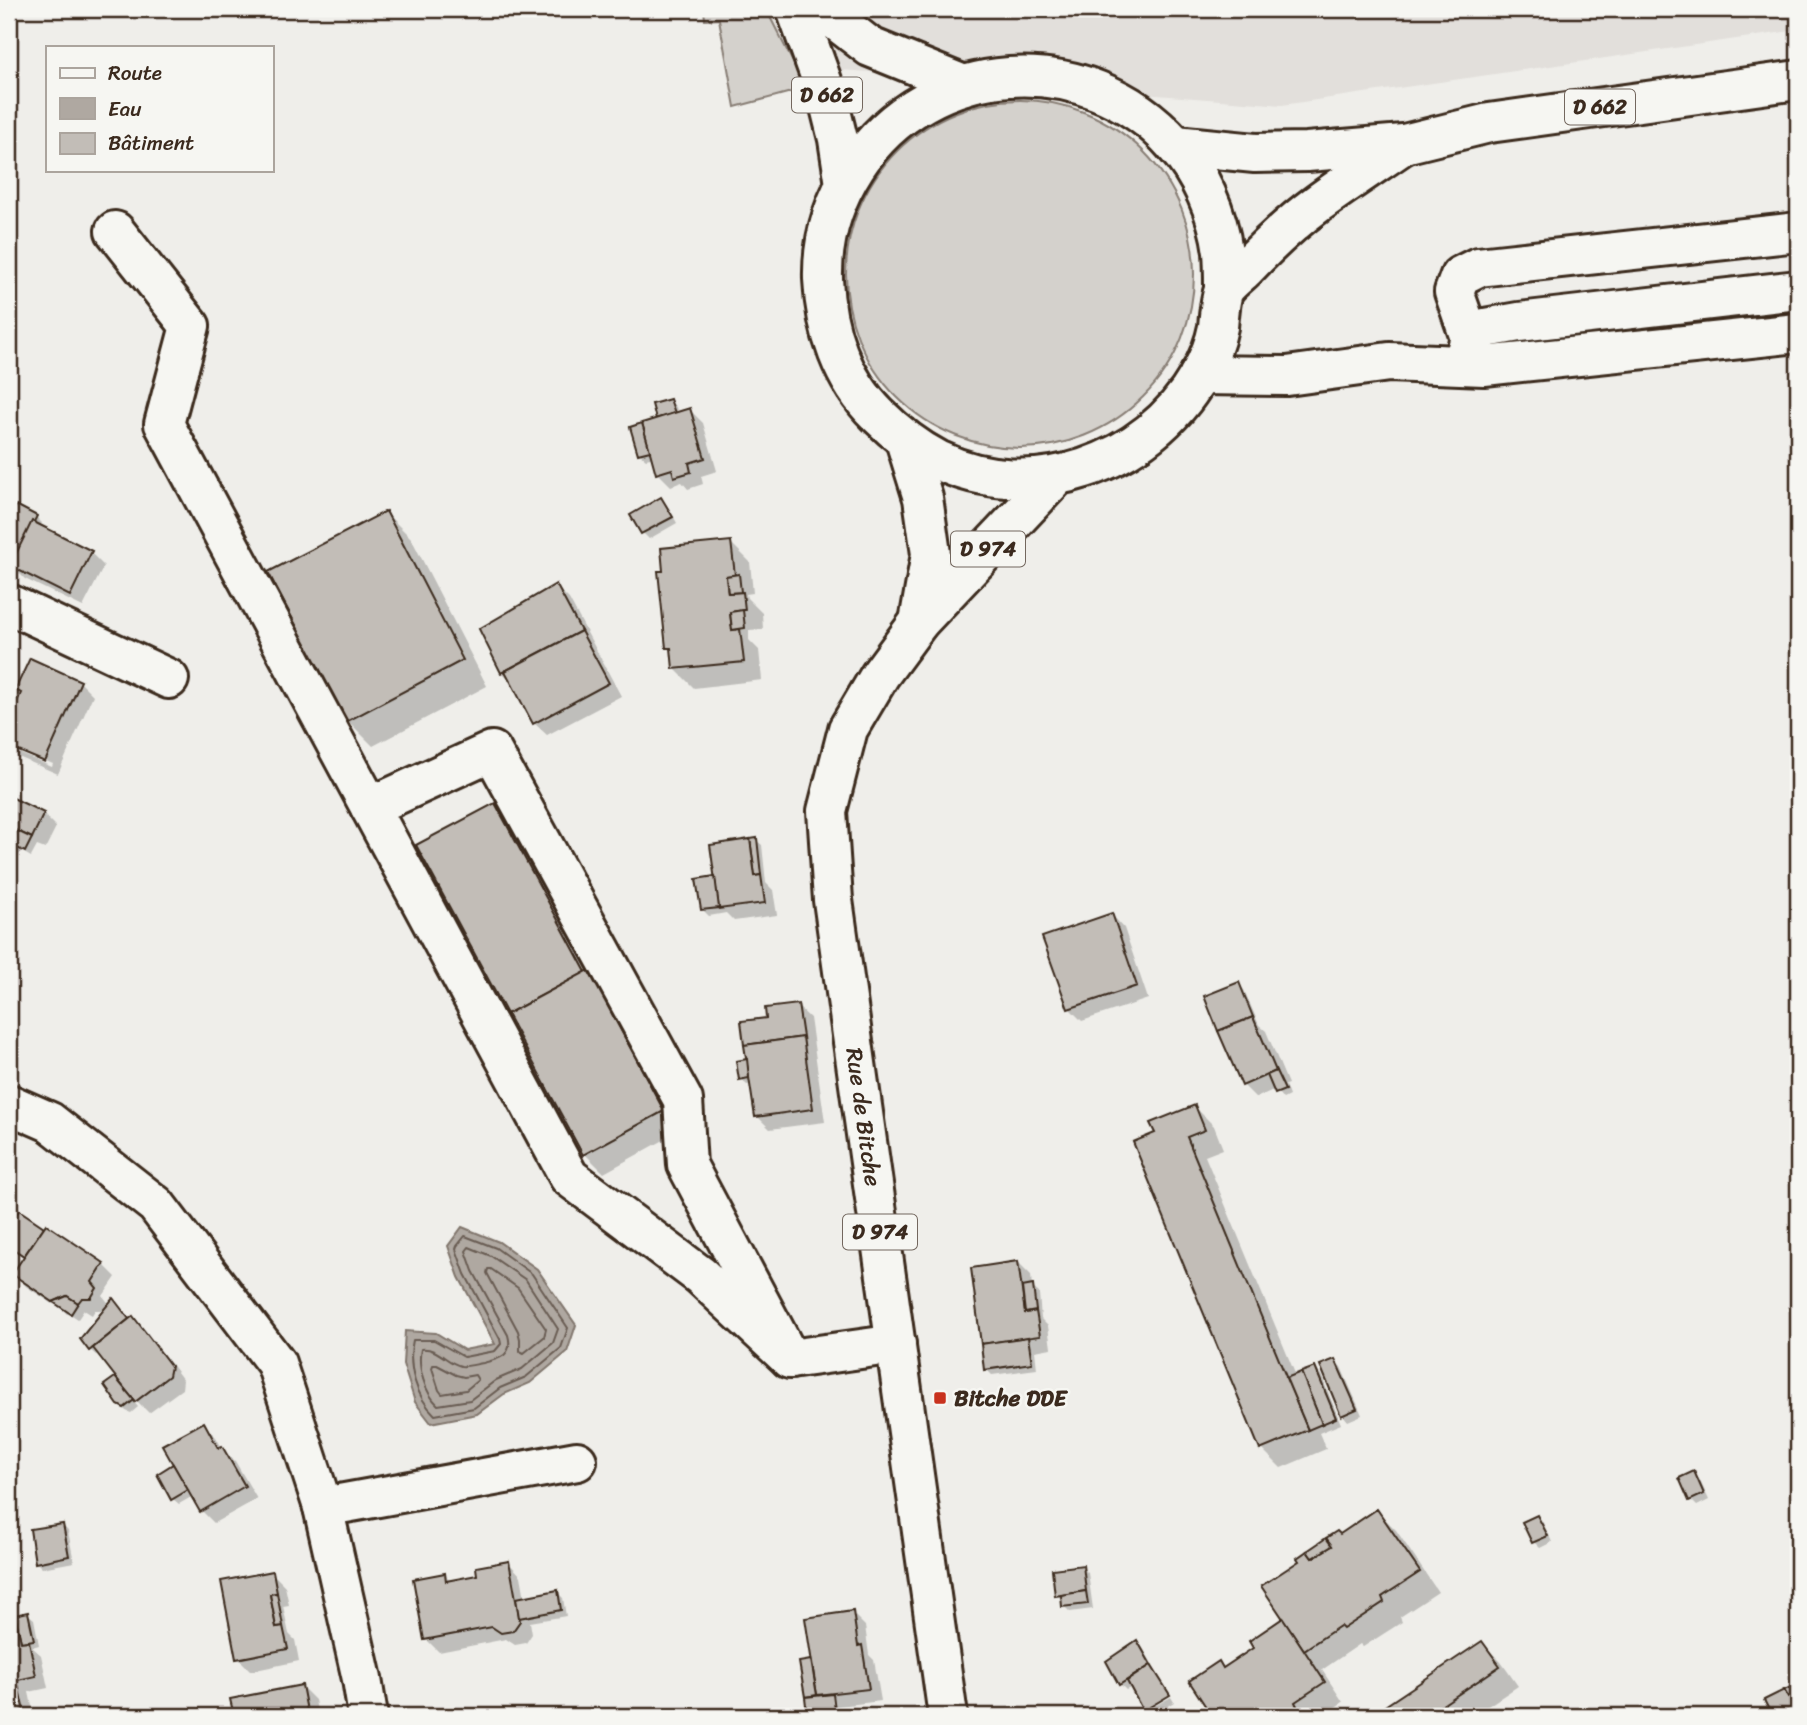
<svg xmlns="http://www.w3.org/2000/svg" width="1807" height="1725" viewBox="0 0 1807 1725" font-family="Sriracha,sans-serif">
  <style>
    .built { fill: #e2dfdb }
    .green { fill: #d4d1cc; stroke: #887e75; stroke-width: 2 }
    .water { fill: #afa8a1; stroke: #81766d; stroke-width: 2 }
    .shadow { fill: #0003 }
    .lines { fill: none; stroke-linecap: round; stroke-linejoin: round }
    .shore { stroke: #695c52; stroke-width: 2 }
    .building { fill: #c2bdb7; stroke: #3b2a1e; stroke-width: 2 }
    .minor-casing { stroke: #3b2a1e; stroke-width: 44 }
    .major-casing { stroke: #3b2a1e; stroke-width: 44 }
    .minor { stroke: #f6f6f2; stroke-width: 38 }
    .major { stroke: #f6f6f2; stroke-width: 38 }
    .poi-dot { fill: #c8321e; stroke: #f6f6f2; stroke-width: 2.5 }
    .labels { text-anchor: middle; stroke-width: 5; stroke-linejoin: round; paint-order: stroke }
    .shield { fill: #f6f6f2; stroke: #73675e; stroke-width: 2 }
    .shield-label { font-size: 21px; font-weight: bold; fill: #3b2a1e }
    .street-label { font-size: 23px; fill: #3b2a1e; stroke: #f6f6f2 }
    .poi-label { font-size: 23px; font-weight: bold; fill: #3b2a1e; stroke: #f6f6f2; text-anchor: start }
  </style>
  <rect width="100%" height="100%" fill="#efeeea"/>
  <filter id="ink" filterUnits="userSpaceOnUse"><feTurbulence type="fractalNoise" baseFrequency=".0143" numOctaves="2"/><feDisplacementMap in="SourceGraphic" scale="14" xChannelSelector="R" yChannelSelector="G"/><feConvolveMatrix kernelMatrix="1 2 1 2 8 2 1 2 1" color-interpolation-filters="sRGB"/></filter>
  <g filter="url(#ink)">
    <path class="built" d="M737 9H1798V30L1282 105 742 62Z"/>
    <g class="green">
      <path d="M704 9H766L806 88 735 107 719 19 705 20Z"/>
      <circle cx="1020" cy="274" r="174"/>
    </g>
    <path class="water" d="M462 1227 499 1242 537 1269 576 1325 567 1352 530 1383 504 1394 477 1414 431 1423 415 1402 403 1364 405 1331 436 1333 464 1350 495 1344 459 1277 448 1246Z"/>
    <g class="shadow">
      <path d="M670 401 676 407 678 414 690 410 703 423 717 471 701 476 703 484 688 489 682 482 671 486 658 473 654 457 646 459 640 454Z"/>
      <path d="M661 499 667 505 677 523 649 539 643 533 633 516Z"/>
      <path d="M16 508 36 517 42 523 39 527 91 553 104 566 83 607 25 579 12 566 14 563 9 561V525Z"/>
      <path d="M386 513 411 538 487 686 373 746 348 721Z"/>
      <path d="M731 543 750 562 753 593 746 594 747 598 762 613 763 629 749 630V640L759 650 762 680 694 688 674 668 673 653 668 647Z"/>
      <path d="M556 586 569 599 621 696 547 735 534 723 514 684 502 672Z"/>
      <path d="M80 682 93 695 58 774 9 753V749L52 767 53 764 9 745V711L13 702 18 705 22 695 18 690Z"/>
      <path d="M9 798 43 814 56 827 45 849 37 846 31 857 21 851 9 876Z"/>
      <path d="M495 805 514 825 682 1130 604 1173 585 1154Z"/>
      <path d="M756 840 762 845 766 883 773 890 777 915 734 921 726 913 709 916 703 910 717 878Z"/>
      <path d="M1112 915 1124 928 1148 999 1082 1021 1070 1009 1045 938Z"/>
      <path d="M1238 984 1244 990 1259 1025 1266 1031 1288 1084 1285 1085 1289 1096 1283 1099 1275 1089 1256 1098 1243 1085Z"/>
      <path d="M797 1006 810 1018 825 1122 770 1129 757 1116 752 1084 747 1085 741 1079 768 1019Z"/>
      <path d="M1195 1107 1214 1126 1223 1149 1205 1156 1296 1376 1315 1369 1321 1375 1341 1424 1319 1433 1326 1449 1281 1468 1262 1449 1157 1134Z"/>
      <path d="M19 1213 103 1264 116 1277 103 1296 110 1305 119 1307 130 1321 133 1318 146 1331 183 1380 182 1389 149 1413 135 1399 133 1401 138 1407 131 1413 126 1411 120 1404 121 1385 123 1383 99 1353 96 1355 90 1350 106 1310H95L92 1315 84 1310 78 1319 69 1313 67 1314 54 1300H49L53 1304 27 1287 14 1274 25 1258 9 1247V1228Z"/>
      <path d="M1018 1262 1031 1275 1032 1287 1039 1293 1041 1319 1048 1326 1051 1348 1035 1351 1037 1369 992 1375 986 1369Z"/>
      <path d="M1335 1361 1341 1367 1362 1415 1348 1421 1343 1415Z"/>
      <path d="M203 1424 216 1437 223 1450 235 1461 257 1499 214 1523 202 1511 193 1496 179 1504 173 1499 175 1464Z"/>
      <path d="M1693 1473 1699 1479 1709 1500 1697 1506 1691 1500Z"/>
      <path d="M1377 1511 1396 1530 1438 1592 1400 1617 1402 1622 1363 1647 1360 1644 1322 1670 1343 1702 1322 1716H1214L1192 1682 1219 1663 1225 1669 1256 1649 1285 1619 1340 1536Z"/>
      <path d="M1537 1517 1543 1523 1552 1542 1540 1548 1534 1542 1524 1523Z"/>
      <path d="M62 1525 68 1531 74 1562 42 1568 36 1562Z"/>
      <path d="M509 1563 521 1576 525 1598 557 1592 563 1598 566 1616 530 1622 532 1634 526 1643 515 1645 506 1639 439 1652 426 1639 444 1575 451 1582 479 1576Z"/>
      <path d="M1082 1567 1088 1573 1093 1609 1070 1612 1064 1606V1601L1057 1595Z"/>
      <path d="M272 1573 285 1586 289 1605 283 1606 289 1634 295 1640 299 1661 251 1671 238 1658Z"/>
      <path d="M852 1613 865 1626 869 1655 874 1660 881 1701 839 1706 840 1715 812 1716 808 1713 801 1663 811 1662 814 1665Z"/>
      <path d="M28 1614 34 1619 39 1645 32 1647 41 1655 48 1688 29 1692 34 1716H9V1618Z"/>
      <path d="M1137 1642 1143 1648 1169 1694 1144 1709 1132 1687 1126 1690 1120 1684 1108 1662Z"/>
      <path d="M1482 1643 1501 1662 1518 1686 1473 1716H1373Z"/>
      <path d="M302 1687 315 1700 318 1716H235L232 1700Z"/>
      <path d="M1171 1697 1174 1702 1151 1716 1146 1711Z"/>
    </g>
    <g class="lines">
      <g class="shore">
        <path d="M465 1236 496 1248 532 1274 568 1328 561 1348 526 1377 500 1388 474 1408 435 1415C416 1397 407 1366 413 1340H434L464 1357 495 1351 501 1344 500 1339 465 1274 456 1249 457 1246Z"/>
        <path d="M469 1247 491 1256 526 1280 558 1329 553 1343 522 1369 496 1380 470 1400 438 1405C425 1393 417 1367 421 1349 438 1347 446 1363 461 1366 468 1367 476 1364 483 1363 499 1359 514 1356 508 1335L473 1271 466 1251Z"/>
        <path d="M488 1269H491L518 1288 546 1329 544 1337 524 1353 520 1351V1339L518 1331 487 1273Z"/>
        <path d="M433 1365H437L456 1375 464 1377 475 1375 478 1380 466 1390 442 1394 439 1390 432 1368Z"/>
      </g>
    </g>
    <g class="building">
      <path d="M670 399 675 413 656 419 652 404Z"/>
      <path d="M690 408 705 458 689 463 691 472 674 477 672 469 656 474 642 423Z"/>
      <path d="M642 423 650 451 638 454 630 427Z"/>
      <path d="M661 497 673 517 641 534 630 515Z"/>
      <path d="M16 505 37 516 13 561 9 559V520Z"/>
      <path d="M386 511 463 660 346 722 268 572Z"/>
      <path d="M32 521 92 551 70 596 10 566Z"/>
      <path d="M731 541 735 575 726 576 728 593 743 592 745 610 730 612 732 630 740 629 744 662 673 669 671 648H666L658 571H663L661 548Z"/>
      <path d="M739 574 741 592 728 593 726 576Z"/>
      <path d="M556 584 581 631 501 673 479 629Z"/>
      <path d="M743 610 745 628 732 630 730 612Z"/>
      <path d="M581 631 609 683 533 724 505 671Z"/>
      <path d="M30 658 81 681 45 762 9 747V707L12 700 17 702 21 693 15 690Z"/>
      <path d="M9 796 44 813 32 838 13 829 9 837Z"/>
      <path d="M495 803 586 972 507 1014 416 845Z"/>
      <path d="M13 829 32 838 25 852 9 844V837Z"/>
      <path d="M757 838 761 875 755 876 750 839Z"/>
      <path d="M750 839 755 876 761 875 765 903 719 909 710 845Z"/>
      <path d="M715 876 719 908 701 910 696 879Z"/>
      <path d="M1112 913 1137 986 1068 1009 1042 937Z"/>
      <path d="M589 970 664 1111 583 1155 507 1014Z"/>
      <path d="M1239 982 1253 1017 1218 1031 1204 996Z"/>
      <path d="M798 1004 803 1037 744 1045 741 1021 766 1018 765 1008Z"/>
      <path d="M1253 1017 1276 1071 1242 1086 1218 1031Z"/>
      <path d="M803 1037 813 1109 755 1117 744 1045Z"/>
      <path d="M747 1059 749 1078 739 1080 736 1061Z"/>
      <path d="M1276 1071 1285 1090 1275 1094 1267 1075Z"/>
      <path d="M1195 1105 1205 1130 1187 1137 1308 1430 1260 1450 1133 1142 1155 1133 1150 1123Z"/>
      <path d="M19 1210 44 1227 24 1256 9 1246V1225Z"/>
      <path d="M46 1224 104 1263 92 1282 97 1288 91 1298H82L78 1303 67 1296 53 1302 12 1274Z"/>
      <path d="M1018 1261 1025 1313 1036 1311 1040 1336 981 1344 971 1268Z"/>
      <path d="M1033 1285 1036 1311 1025 1313 1022 1287Z"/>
      <path d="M67 1296 78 1303 71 1314 53 1302Z"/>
      <path d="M113 1298 129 1319 89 1351 80 1339Z"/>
      <path d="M133 1316 171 1366 169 1376 135 1402 93 1348Z"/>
      <path d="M1028 1337 1032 1363 984 1370 981 1344Z"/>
      <path d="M1335 1359 1357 1409 1341 1416 1320 1365Z"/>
      <path d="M1315 1367 1336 1418 1322 1424 1301 1372Z"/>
      <path d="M1301 1372 1322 1424 1308 1430 1286 1378Z"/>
      <path d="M115 1377 134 1400 124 1408 118 1405 104 1385Z"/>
      <path d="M204 1422 218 1448 222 1446 245 1486 200 1512 162 1445Z"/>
      <path d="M173 1464 188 1490 171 1500 157 1474Z"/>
      <path d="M1694 1471 1704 1494 1689 1501 1679 1478Z"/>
      <path d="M1377 1509 1420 1572 1382 1597 1384 1602 1343 1629 1340 1626 1304 1650 1261 1586 1299 1561 1297 1558 1307 1551 1312 1558 1332 1546 1326 1538 1337 1531 1340 1534Z"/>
      <path d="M1537 1515 1548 1536 1532 1543 1522 1522Z"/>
      <path d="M63 1524 69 1556 35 1563 30 1529Z"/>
      <path d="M1326 1538 1332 1546 1312 1558 1307 1551Z"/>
      <path d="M509 1561 520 1621 513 1631 501 1633 492 1627 424 1640 413 1579 445 1573 446 1581 477 1575 476 1567Z"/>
      <path d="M1083 1565 1086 1591 1055 1596 1052 1569Z"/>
      <path d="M273 1571 277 1593 270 1594 276 1627 283 1626 288 1649 236 1659 221 1581Z"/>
      <path d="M558 1590 561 1610 519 1618 516 1598Z"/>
      <path d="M1086 1591 1088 1604 1062 1607 1061 1595Z"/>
      <path d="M277 1593 283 1626 276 1627 270 1594Z"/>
      <path d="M853 1611 858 1646 862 1645 869 1689 817 1695 805 1618Z"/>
      <path d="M28 1612 34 1640 21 1642 15 1615Z"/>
      <path d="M15 1615 21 1642 29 1641 36 1676 9 1682V1616Z"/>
      <path d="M1283 1618 1325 1682 1295 1702 1297 1706 1281 1716H1212L1189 1681 1219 1661 1223 1668 1253 1648 1249 1641Z"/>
      <path d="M1137 1640 1151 1665 1119 1685 1106 1661Z"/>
      <path d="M1482 1641 1500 1666 1426 1716H1370Z"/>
      <path d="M811 1660 817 1695 805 1697 799 1662Z"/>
      <path d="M1151 1665 1170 1695 1143 1711 1127 1681Z"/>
      <path d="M17 1680 25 1716H9V1682Z"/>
      <path d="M1798 1684V1692L1788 1697 1784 1690Z"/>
      <path d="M302 1685 307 1711 290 1714V1716H234L230 1699Z"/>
      <path d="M1784 1690 1788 1697 1798 1692V1716H1772L1764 1700Z"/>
      <path d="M833 1694 835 1710 807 1714 805 1697Z"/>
      <path d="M307 1711 308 1716H290V1714Z"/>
    </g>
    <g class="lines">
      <g class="minor-casing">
        <g id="minor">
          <path d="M115 231 190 326 164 424 569 1177 701 1276 790 1359"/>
          <path d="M1470 338 1454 292 1460 276 1478 267 1798 232"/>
          <path d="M1463 362 1470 338 1485 328 1519 322 1798 290"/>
          <path d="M1199 375 1287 376 1389 362 1484 366 1798 333"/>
          <path d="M9 604 169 679"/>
          <path d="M370 807 492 751 683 1100 687 1165 790 1359 896 1344"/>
          <path d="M9 1104 50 1122 156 1205 276 1363 323 1507 362 1679 368 1716"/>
          <path d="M323 1507 577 1461"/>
        </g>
      </g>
      <g class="major-casing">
        <g id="major">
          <path d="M796 9 827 95 838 139 845 184"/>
          <path d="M824 9 834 19 870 47 964 85"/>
          <path d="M1175 145 1255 153 1307 152 1404 144 1489 123 1798 80"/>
          <path d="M1224 289C1224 277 1224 264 1223 252 1218 213 1200 173 1174 144 1087 46 928 56 856 166 834 200 822 239 823 279 825 329 842 380 878 415 896 433 915 448 938 460 1031 505 1148 465 1199 376 1207 362 1215 343 1218 327 1219 317 1220 299 1224 290 1228 283 1239 275 1245 269 1267 246 1291 223 1317 204 1346 183 1375 164 1404 144"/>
          <path d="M905 440 923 498 931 554 919 622"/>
          <path d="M948 1716 833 900 827 811 848 729 880 675 919 622 1057 476"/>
        </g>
      </g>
      <use href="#minor" class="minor"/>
      <use href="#major" class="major"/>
    </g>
  </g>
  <rect class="poi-dot" x="933" y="1391" width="14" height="14" rx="3.5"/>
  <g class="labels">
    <g class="shield">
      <rect x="792" y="77.5" width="70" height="35" rx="5"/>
      <rect x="1565" y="89.5" width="70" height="35" rx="5"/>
      <rect x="951" y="531.5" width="74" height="35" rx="5"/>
      <rect x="843" y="1214.5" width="74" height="35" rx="5"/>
    </g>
    <g class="shield-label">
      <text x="827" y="102">D 662</text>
      <text x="1600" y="114">D 662</text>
      <text x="988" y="556">D 974</text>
      <text x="880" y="1239">D 974</text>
    </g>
    <g class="street-label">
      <text transform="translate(864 1117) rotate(82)" y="8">Rue de Bitche</text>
    </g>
    <g class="poi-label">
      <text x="954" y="1406">Bitche DDE</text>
    </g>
  </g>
  <rect width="1807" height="1725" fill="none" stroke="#f6f6f2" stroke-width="35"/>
  <rect x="18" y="18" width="1772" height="1690" fill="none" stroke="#3b2a1e" stroke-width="2.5" filter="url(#ink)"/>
  <rect x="46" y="46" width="228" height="126" fill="#f6f6f2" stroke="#aba49d" stroke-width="2"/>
  <rect x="60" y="68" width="35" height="10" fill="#f6f6f2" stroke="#aba49d" stroke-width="2"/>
  <text x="108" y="80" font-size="21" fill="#3b2a1e">Route</text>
  <rect x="60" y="98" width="35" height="21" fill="#afa8a1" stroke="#aba49d" stroke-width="2"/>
  <text x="108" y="116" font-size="21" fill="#3b2a1e">Eau</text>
  <rect x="60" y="133" width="35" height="21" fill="#c2bdb7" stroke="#aba49d" stroke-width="2"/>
  <text x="108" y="150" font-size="21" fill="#3b2a1e">Bâtiment</text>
</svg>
